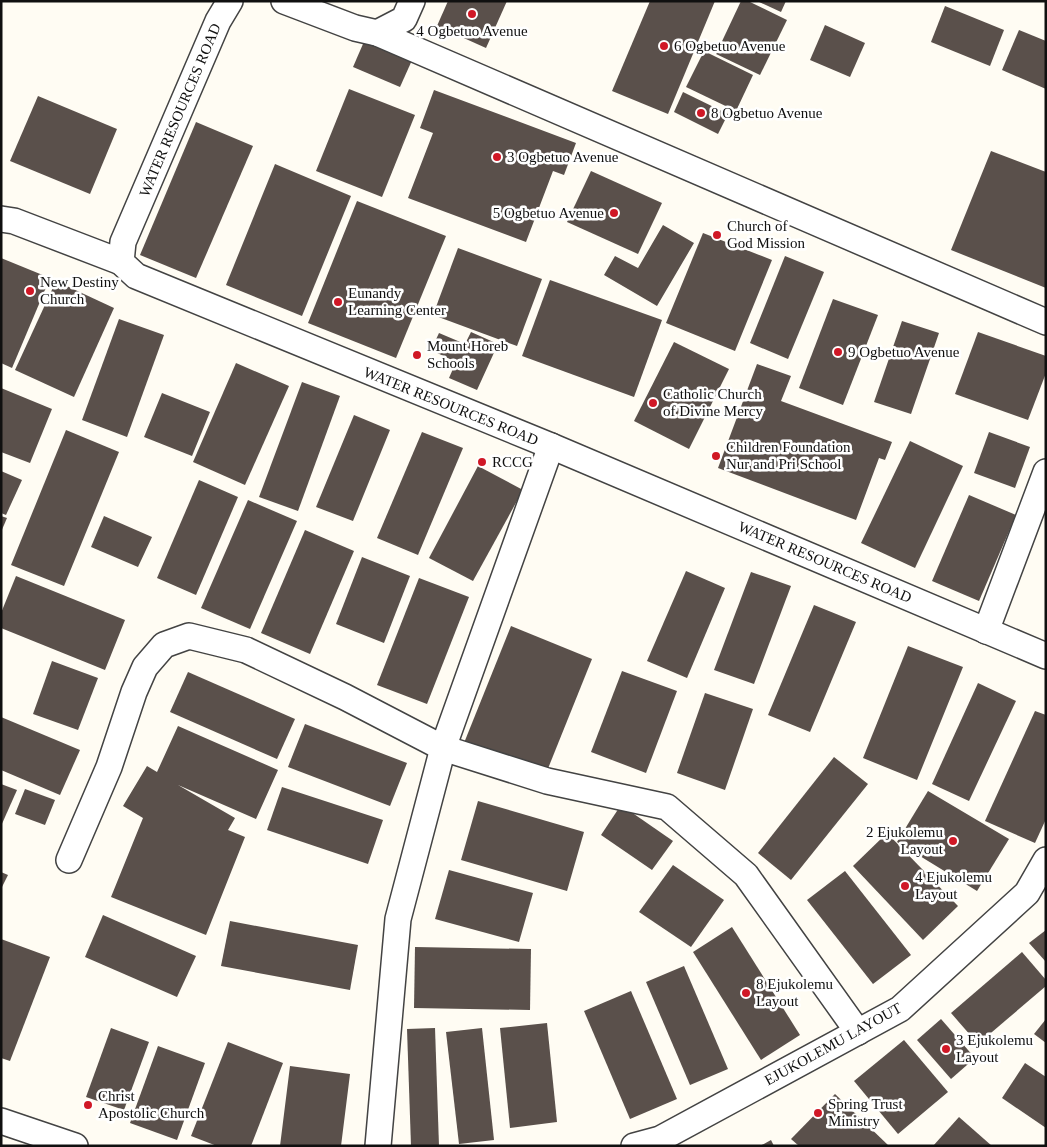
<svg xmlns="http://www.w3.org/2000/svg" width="1047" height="1147" viewBox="0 0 1047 1147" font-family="'Times New Roman',serif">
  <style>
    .building { fill: #5a504b }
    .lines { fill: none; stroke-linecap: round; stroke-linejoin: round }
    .street-casing { stroke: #434343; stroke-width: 28 }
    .street { stroke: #fff; stroke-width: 25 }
    .poi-dot { fill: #d01826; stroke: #fff; stroke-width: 2 }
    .labels { text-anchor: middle; stroke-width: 5; stroke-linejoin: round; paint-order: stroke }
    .poi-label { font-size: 15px; fill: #101010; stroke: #fff; text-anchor: start }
    .street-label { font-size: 15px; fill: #101010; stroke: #fff }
  </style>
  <rect width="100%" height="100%" fill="#fffcf3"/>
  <g class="building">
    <path d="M448 1H507L486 48 437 26Z"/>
    <path d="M650 1H715L668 114 612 91Z"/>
    <path d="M741 1H748L787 20 760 75 716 54Z"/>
    <path d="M757 1H786L781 12Z"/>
    <path d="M945 6 1004 30 990 66 931 42Z"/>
    <path d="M825 25 865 43 850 77 810 60Z"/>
    <path d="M1019 30 1046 41V89L1002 70Z"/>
    <path d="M366 37 413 58 400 87 353 67Z"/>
    <path d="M704 51 753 75 736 111 686 87Z"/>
    <path d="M349 89 415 115 382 197 316 171Z"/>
    <path d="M434 90 576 143 564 175 553 171 526 242 408 198 433 133 420 128Z"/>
    <path d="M683 92 728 114 718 134 674 112Z"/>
    <path d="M38 96 117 129 90 194 10 161Z"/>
    <path d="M196 122 253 146 196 278 140 255Z"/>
    <path d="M991 151 1046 172V288L951 250Z"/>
    <path d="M275 164 351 196 302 316 226 285Z"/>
    <path d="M591 171 662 203 638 254 567 222Z"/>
    <path d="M357 201 446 236 396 358 308 323Z"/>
    <path d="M663 225 694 243 657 306 604 275 615 256 638 268Z"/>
    <path d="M703 233 772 260 735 351 666 323Z"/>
    <path d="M458 248 542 279 517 346 433 315Z"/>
    <path d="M785 256 824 272 788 359 750 343Z"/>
    <path d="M1 258 50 278 12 368 1 363Z"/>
    <path d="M550 280 662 320 634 397 522 356Z"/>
    <path d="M56 281 114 308 74 397 15 370Z"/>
    <path d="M833 299 878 315 843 405 799 388Z"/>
    <path d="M119 319 164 335 127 437 82 420Z"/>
    <path d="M902 321 939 333 911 414 874 402Z"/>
    <path d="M471 332 498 344 477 390 449 378 456 362 431 350 439 333 465 344Z"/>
    <path d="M978 332 1046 356V373L1028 420 955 394Z"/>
    <path d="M674 342 729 369 689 449 634 421Z"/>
    <path d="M236 363 289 386 245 485 193 462Z"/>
    <path d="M757 364 791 376 781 401 892 442 885 460 879 458 856 520 718 468Z"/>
    <path d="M302 382 340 396 298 511 259 497Z"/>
    <path d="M1 388 52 409 30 463 1 452Z"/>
    <path d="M162 393 210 412 192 456 144 437Z"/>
    <path d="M354 415 390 430 353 521 316 507Z"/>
    <path d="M66 430 119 452 64 586 11 565Z"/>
    <path d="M422 432 463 448 418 555 377 538Z"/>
    <path d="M989 432 1030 447 1015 488 974 473Z"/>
    <path d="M910 441 963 466 915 568 861 543Z"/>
    <path d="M478 466 523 490 473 581 429 558Z"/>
    <path d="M1 471 22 480 6 515 1 513Z"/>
    <path d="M199 480 238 497 196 595 157 578Z"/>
    <path d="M969 495 1016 515 979 601 932 581Z"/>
    <path d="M248 500 297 521 250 629 201 608Z"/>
    <path d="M1 516 7 518 1 532Z"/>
    <path d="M104 516 152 537 138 567 91 547Z"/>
    <path d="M305 530 354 551 310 654 261 633Z"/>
    <path d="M362 557 410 576 384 643 336 624Z"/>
    <path d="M686 571 725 588 687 678 647 661Z"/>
    <path d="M751 572 791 586 754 684 714 670Z"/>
    <path d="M16 576 125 620 105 670 1 628V613Z"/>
    <path d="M419 578 469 597 427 704 377 685Z"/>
    <path d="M814 605 856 622 810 732 768 715Z"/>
    <path d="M511 626 592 659 545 776 464 743Z"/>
    <path d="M908 646 963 667 917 780 863 758Z"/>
    <path d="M52 661 98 678 78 730 33 714Z"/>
    <path d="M622 671 677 691 646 773 591 752Z"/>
    <path d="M188 672 295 719 277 759 170 712Z"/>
    <path d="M978 683 1016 701 969 801 932 784Z"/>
    <path d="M705 693 753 709 725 790 677 773Z"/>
    <path d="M1035 711 1046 715V819L1035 843 985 821Z"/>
    <path d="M1 717 80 750 60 795 1 770Z"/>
    <path d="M305 724 407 763 390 806 288 767Z"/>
    <path d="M178 726 278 770 256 819 178 785 235 818 228 830 245 837 206 935 111 897 143 818 123 806 147 766 157 772Z"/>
    <path d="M834 757 868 784 791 880 758 853Z"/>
    <path d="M1 784 17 790 1 826Z"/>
    <path d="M282 787 383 820 368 864 267 830Z"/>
    <path d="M25 789 55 800 45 825 15 814Z"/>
    <path d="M928 791 1009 839 977 891 897 842Z"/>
    <path d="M478 801 584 832 567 891 461 860Z"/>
    <path d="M621 805 673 841 652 870 601 835Z"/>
    <path d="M887 833 958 906 923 940 853 866Z"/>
    <path d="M673 865 724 900 691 947 639 912Z"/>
    <path d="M449 870 533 893 519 942 435 919Z"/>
    <path d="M845 871 911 955 873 984 807 900Z"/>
    <path d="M1 872 8 875 1 889Z"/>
    <path d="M103 915 196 956 177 997 85 957Z"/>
    <path d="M230 921 358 945 350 990 221 966Z"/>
    <path d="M732 927 800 1035 761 1060 693 952Z"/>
    <path d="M1046 930V962L1029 943Z"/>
    <path d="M1 939 50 957 10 1061 1 1058Z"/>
    <path d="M415 947 531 949 530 1010 414 1008Z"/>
    <path d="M1022 952 1046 980V986L978 1044 951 1013Z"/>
    <path d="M684 966 728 1069 690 1085 646 982Z"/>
    <path d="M631 991 677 1099 630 1119 584 1011Z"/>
    <path d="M941 1019 975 1058 951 1079 917 1040Z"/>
    <path d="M1046 1019V1043L1034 1034Z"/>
    <path d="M547 1023 557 1122 510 1128 500 1028Z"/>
    <path d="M111 1028 149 1042 124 1110 86 1097Z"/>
    <path d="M435 1028 439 1146H411L407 1029Z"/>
    <path d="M482 1028 494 1140 459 1144 446 1032Z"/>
    <path d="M904 1040 948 1092 898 1134 854 1081Z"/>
    <path d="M228 1042 283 1063 251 1146H217L191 1136Z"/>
    <path d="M158 1046 205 1063 177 1140 130 1123Z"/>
    <path d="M1025 1063 1046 1077V1128L1002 1098Z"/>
    <path d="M290 1066 350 1074 341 1146H280Z"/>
    <path d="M835 1094 889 1146H799L791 1139Z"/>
    <path d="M959 1117 992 1146H933Z"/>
    <path d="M771 1140 774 1146H760Z"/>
  </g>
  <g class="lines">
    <g class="street-casing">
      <g id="street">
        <path d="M230 1 218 21 123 242 121 262 136 276 551 446 1046 656"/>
        <path d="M284 1 355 28 377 33 1046 322"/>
        <path d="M377 33 404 19 412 1"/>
        <path d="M1 219 14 221 121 262"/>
        <path d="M986 631 1046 472"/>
        <path d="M69 860 109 767 134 692 145 667 164 645 189 636 246 650 345 697 443 748 547 781 667 807 746 875 858 1032"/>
        <path d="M1 1121 75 1146"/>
        <path d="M378 1146 398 919 443 748 551 446"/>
        <path d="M634 1146 660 1139 900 1009 1027 893 1046 860"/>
      </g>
    </g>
    <use href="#street" class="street"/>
  </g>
  <g class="poi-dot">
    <circle cx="472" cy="14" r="5"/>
    <circle cx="664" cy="46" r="5"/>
    <circle cx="701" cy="113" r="5"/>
    <circle cx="497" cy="157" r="5"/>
    <circle cx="614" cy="213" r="5"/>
    <circle cx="717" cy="235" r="5"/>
    <circle cx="30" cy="291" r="5"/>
    <circle cx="338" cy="302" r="5"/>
    <circle cx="838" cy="352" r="5"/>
    <circle cx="417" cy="355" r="5"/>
    <circle cx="653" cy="403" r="5"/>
    <circle cx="716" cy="456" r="5"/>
    <circle cx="482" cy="462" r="5"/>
    <circle cx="953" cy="841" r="5"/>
    <circle cx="905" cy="886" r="5"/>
    <circle cx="746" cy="993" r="5"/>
    <circle cx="946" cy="1049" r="5"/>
    <circle cx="88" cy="1105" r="5"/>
    <circle cx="818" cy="1113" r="5"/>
  </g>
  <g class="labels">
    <g class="poi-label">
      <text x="472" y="36" text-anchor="middle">4 Ogbetuo Avenue</text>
      <text x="674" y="51">6 Ogbetuo Avenue</text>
      <text x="711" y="118">8 Ogbetuo Avenue</text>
      <text x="507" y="162">3 Ogbetuo Avenue</text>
      <text x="604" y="218" text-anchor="end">5 Ogbetuo Avenue</text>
      <text x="727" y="231">Church of<tspan x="727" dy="17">God Mission</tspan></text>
      <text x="40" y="287">New Destiny<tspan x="40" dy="17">Church</tspan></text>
      <text x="348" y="298">Eunandy<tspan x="348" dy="17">Learning Center</tspan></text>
      <text x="427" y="351">Mount Horeb<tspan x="427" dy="17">Schools</tspan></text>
      <text x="848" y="357">9 Ogbetuo Avenue</text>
      <text x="663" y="399">Catholic Church<tspan x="663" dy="17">of Divine Mercy</tspan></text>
      <text x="726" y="452">Children Foundation<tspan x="726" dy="17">Nur and Pri School</tspan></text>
      <text x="492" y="467">RCCG</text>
      <text x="943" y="837" text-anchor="end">2 Ejukolemu<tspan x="943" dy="17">Layout</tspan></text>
      <text x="915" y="882">4 Ejukolemu<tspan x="915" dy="17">Layout</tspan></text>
      <text x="756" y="989">8 Ejukolemu<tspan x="756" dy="17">Layout</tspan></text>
      <text x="956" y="1045">3 Ejukolemu<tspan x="956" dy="17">Layout</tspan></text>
      <text x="98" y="1101">Christ<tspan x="98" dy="17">Apostolic Church</tspan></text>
      <text x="828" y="1109">Spring Trust<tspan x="828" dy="17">Ministry</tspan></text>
    </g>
    <g class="street-label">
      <text transform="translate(180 110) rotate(-67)" y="5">WATER RESOURCES ROAD</text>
      <text transform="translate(451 406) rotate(22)" y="5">WATER RESOURCES ROAD</text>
      <text transform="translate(825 562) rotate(23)" y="5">WATER RESOURCES ROAD</text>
      <text transform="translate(833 1044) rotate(-29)" y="5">EJUKOLEMU LAYOUT</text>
    </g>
  </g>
  <rect width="1047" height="1147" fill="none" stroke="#101010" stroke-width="5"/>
</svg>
